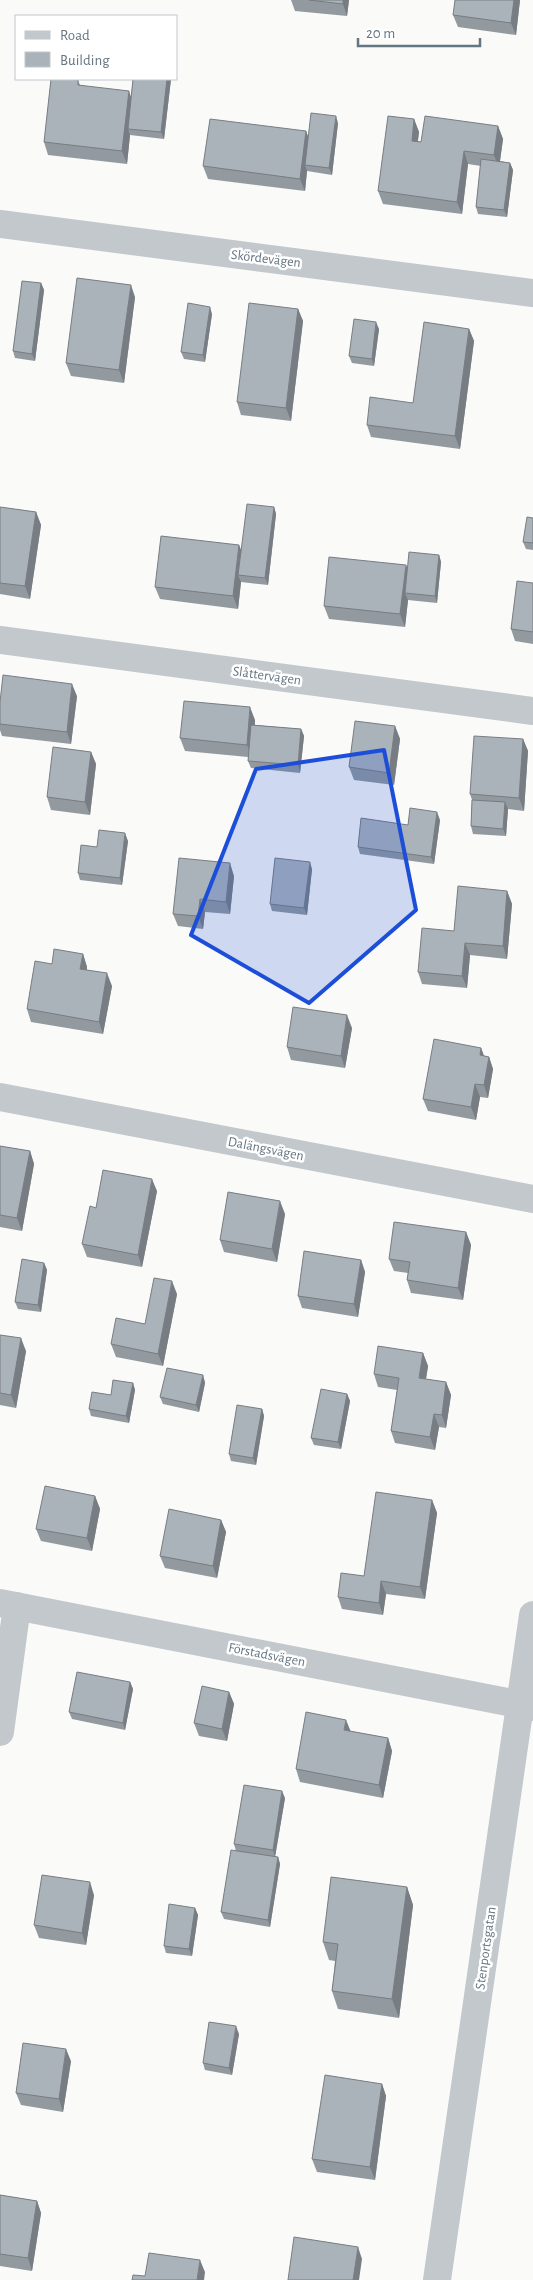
<svg xmlns="http://www.w3.org/2000/svg" width="533" height="2280" viewBox="0 0 533 2280" font-family="'Alegreya Sans',sans-serif">
  <style>
    .lines { fill: none; stroke-linecap: round; stroke-linejoin: round }
    .minor { stroke: #c3c8cc; stroke-width: 28 }
    .wall { fill: #929a9f }
    .shaded-wall { fill: #777d82 }
    .building { fill: #aab3b9; stroke: #777d82 }
    .marked { fill: #1d4ed8; fill-opacity: 0.2; stroke: #1d4ed8; stroke-width: 4; stroke-linejoin: round }
    .labels { text-anchor: middle; stroke-width: 5; stroke-linejoin: round; paint-order: stroke }
    .street-label { font-size: 14px; fill: #657683; stroke: #fff }
  </style>
  <rect width="100%" height="100%" fill="#fafaf8"/>
  <g class="lines">
    <g class="minor">
      <path d="M0 224 533 293"/>
      <path d="M0 640 533 711"/>
      <path d="M0 1097 533 1199"/>
      <path d="M0 1603 533 1707"/>
      <path d="M0 1732 17 1606"/>
      <path d="M437 2280 533 1615"/>
    </g>
  </g>
  <g class="wall">
    <path d="M291 0H349L347 16 295 11Z"/>
    <path d="M520 0 516 35 458 27 453 15Z"/>
    <path d="M133 79H171L164 139 130 135 127 164 48 155 44 142 78 80 80 85 131 97Z"/>
    <path d="M414 119 419 132 418 141 421 142 498 126 503 139 500 161 510 163 513 170 507 217 478 214 476 207 481 166 468 164 462 214 383 204 378 191Z"/>
    <path d="M338 123 332 175 307 171 305 191 208 179 203 166 306 131 308 137Z"/>
    <path d="M41 283 44 290 35 361 15 358 13 351Z"/>
    <path d="M135 297 124 383 71 376 66 363Z"/>
    <path d="M298 309 303 321 291 421 241 415 237 402Z"/>
    <path d="M212 314 205 362 184 359 181 352Z"/>
    <path d="M379 329 374 366 352 363 349 356Z"/>
    <path d="M469 329 474 341 460 449 371 437 367 425 413 403Z"/>
    <path d="M0 507 36 512 41 525 30 599 0 594Z"/>
    <path d="M274 507 276 514 268 585 241 582 238 609 160 599 155 587 239 545 241 550Z"/>
    <path d="M533 518V550L526 549 523 542Z"/>
    <path d="M439 555 441 562 437 603 408 600 405 627 329 619 324 606 406 565 408 570Z"/>
    <path d="M533 583V644L515 641 511 629Z"/>
    <path d="M77 696 71 744 2 736 0 730V724Z"/>
    <path d="M255 720V725L301 729 304 736 300 773 251 768 248 761V757L185 751 180 738Z"/>
    <path d="M395 726 400 739 394 785 354 780 349 767Z"/>
    <path d="M523 739 528 751 524 811 508 809 506 836 473 834 471 826 472 800 470 794Z"/>
    <path d="M91 752 96 764 90 815 51 810 47 797Z"/>
    <path d="M440 820 434 864 360 854 358 847Z"/>
    <path d="M128 841 122 885 80 880 78 873 97 847Z"/>
    <path d="M312 869 307 915 272 911 270 904Z"/>
    <path d="M234 876 230 914 205 912 203 929 178 926 173 914Z"/>
    <path d="M507 891 512 904 507 959 470 955 467 988 422 984 418 972 454 931Z"/>
    <path d="M83 954 87 967V970L112 986 103 1034 31 1022 27 1009 52 964Z"/>
    <path d="M352 1028 345 1068 291 1060 287 1047Z"/>
    <path d="M481 1048 484 1056 489 1057 493 1069 488 1098 480 1097 476 1120 428 1111 423 1099Z"/>
    <path d="M0 1146 30 1151 34 1164 22 1231 0 1227Z"/>
    <path d="M157 1191 142 1267 87 1257 82 1244 96 1208Z"/>
    <path d="M285 1214 277 1262 224 1252 220 1240Z"/>
    <path d="M466 1232 471 1245 463 1300 411 1293 407 1280 408 1273 394 1271 389 1259Z"/>
    <path d="M361 1260 365 1272 358 1317 302 1308 298 1296Z"/>
    <path d="M44 1263 47 1270 41 1312 18 1309 15 1302Z"/>
    <path d="M177 1294 163 1366 116 1357 111 1344 145 1324Z"/>
    <path d="M0 1335 26 1351 16 1408 0 1405Z"/>
    <path d="M423 1353 428 1366 426 1379 446 1382 451 1395 446 1428 439 1427 435 1450 395 1443 391 1431 397 1390 378 1387 374 1374Z"/>
    <path d="M203 1375 205 1383 199 1412 163 1404 160 1397Z"/>
    <path d="M133 1383 135 1390 129 1423 91 1416 89 1409 111 1395Z"/>
    <path d="M347 1394 350 1401 341 1449 314 1445 311 1438Z"/>
    <path d="M262 1409 264 1416 256 1465 231 1461 229 1454Z"/>
    <path d="M95 1496 100 1509 92 1551 41 1541 36 1529Z"/>
    <path d="M432 1500 437 1513 425 1599 386 1594 383 1615 342 1609 338 1597 364 1576Z"/>
    <path d="M221 1520 226 1532 217 1578 165 1568 160 1556Z"/>
    <path d="M130 1682 133 1689 125 1730 72 1719 69 1712Z"/>
    <path d="M229 1692 234 1704 227 1741 199 1736 194 1723Z"/>
    <path d="M350 1731 388 1738 392 1751 383 1798 300 1782 296 1769Z"/>
    <path d="M285 1798 275 1857H278L280 1864 270 1927 224 1919 221 1912 236 1851 234 1844Z"/>
    <path d="M407 1887 413 1905 399 2018 338 2009 332 1991 335 1961 329 1960 323 1942Z"/>
    <path d="M94 1895 86 1945 39 1938 34 1925Z"/>
    <path d="M195 1908 198 1915 192 1956 166 1953 164 1946Z"/>
    <path d="M239 2034 232 2075 205 2070 203 2063Z"/>
    <path d="M71 2061 63 2112 21 2105 16 2093Z"/>
    <path d="M382 2084 386 2096 375 2180 317 2172 312 2159Z"/>
    <path d="M0 2195 37 2201 41 2213 32 2271 0 2266Z"/>
  </g>
  <g class="shaded-wall">
    <path d="M343 0H349L347 16 343 4Z"/>
    <path d="M514 0H520L516 35 511 23Z"/>
    <path d="M167 79H171L164 139 161 132Z"/>
    <path d="M129 91 133 103 128 129 130 135 127 164 122 151Z"/>
    <path d="M336 116 338 123 332 175 329 168Z"/>
    <path d="M414 119 419 132 416 153 412 141Z"/>
    <path d="M498 126 503 139 499 168 494 155Z"/>
    <path d="M306 131 311 144 305 165 307 171 305 191 300 179Z"/>
    <path d="M464 151 468 164 462 214 457 202Z"/>
    <path d="M510 163 513 170 507 217 504 210Z"/>
    <path d="M41 283 44 290 35 361 32 354Z"/>
    <path d="M131 285 135 297 124 383 119 370Z"/>
    <path d="M210 307 212 314 205 362 203 355Z"/>
    <path d="M298 309 303 321 291 421 286 408Z"/>
    <path d="M376 322 379 329 374 366 372 359Z"/>
    <path d="M469 329 474 341 460 449 455 436Z"/>
    <path d="M274 507 276 514 268 585 265 578Z"/>
    <path d="M36 512 41 525 30 599 25 586Z"/>
    <path d="M239 545 244 558 238 575 241 582 238 609 233 596Z"/>
    <path d="M439 555 441 562 437 603 435 596Z"/>
    <path d="M406 565 410 578 405 593 408 600 405 627 400 614Z"/>
    <path d="M72 684 77 696 71 744 67 732Z"/>
    <path d="M250 707 255 720 252 757 247 745Z"/>
    <path d="M395 726 400 739 394 785 389 773Z"/>
    <path d="M301 729 304 736 300 773 298 765Z"/>
    <path d="M523 739 528 751 524 811 519 798Z"/>
    <path d="M91 752 96 764 90 815 85 802Z"/>
    <path d="M505 802 508 809 506 836 503 829Z"/>
    <path d="M437 812 440 820 434 864 431 857Z"/>
    <path d="M125 833 128 841 122 885 120 878Z"/>
    <path d="M310 862 312 869 307 915 304 908Z"/>
    <path d="M230 863 234 876 230 914 226 902Z"/>
    <path d="M507 891 512 904 507 959 503 946Z"/>
    <path d="M200 899 205 912 203 929 198 916Z"/>
    <path d="M465 943 470 955 467 988 462 976Z"/>
    <path d="M83 954 87 967 85 981 80 969Z"/>
    <path d="M107 973 112 986 103 1034 99 1022Z"/>
    <path d="M347 1015 352 1028 345 1068 341 1056Z"/>
    <path d="M481 1048 486 1061 480 1055Z"/>
    <path d="M489 1057 493 1069 488 1098 484 1085Z"/>
    <path d="M475 1084 480 1097 476 1120 471 1107Z"/>
    <path d="M30 1151 34 1164 22 1231 17 1218Z"/>
    <path d="M152 1179 157 1191 142 1267 138 1255Z"/>
    <path d="M280 1201 285 1214 277 1262 272 1249Z"/>
    <path d="M466 1232 471 1245 463 1300 458 1288Z"/>
    <path d="M361 1260 365 1272 358 1317 354 1304Z"/>
    <path d="M44 1263 47 1270 41 1312 38 1305Z"/>
    <path d="M172 1281 177 1294 163 1366 158 1354Z"/>
    <path d="M21 1338 26 1351 16 1408 11 1395Z"/>
    <path d="M423 1353 428 1366 424 1391 419 1378Z"/>
    <path d="M203 1375 205 1383 199 1412 196 1405Z"/>
    <path d="M446 1382 451 1395 446 1428 442 1415Z"/>
    <path d="M133 1383 135 1390 129 1423 126 1416Z"/>
    <path d="M347 1394 350 1401 341 1449 338 1442Z"/>
    <path d="M262 1409 264 1416 256 1465 253 1458Z"/>
    <path d="M434 1414 439 1427 435 1450 430 1437Z"/>
    <path d="M95 1496 100 1509 92 1551 87 1538Z"/>
    <path d="M432 1500 437 1513 425 1599 420 1587Z"/>
    <path d="M221 1520 226 1532 217 1578 213 1566Z"/>
    <path d="M381 1581 386 1594 383 1615 379 1603Z"/>
    <path d="M130 1682 133 1689 125 1730 123 1723Z"/>
    <path d="M229 1692 234 1704 227 1741 222 1729Z"/>
    <path d="M346 1720 351 1732 344 1730Z"/>
    <path d="M388 1738 392 1751 383 1798 379 1785Z"/>
    <path d="M282 1791 285 1798 275 1857 273 1850Z"/>
    <path d="M278 1857 280 1864 270 1927 268 1920Z"/>
    <path d="M90 1882 94 1895 86 1945 82 1933Z"/>
    <path d="M407 1887 413 1905 399 2018 392 1999Z"/>
    <path d="M195 1908 198 1915 192 1956 189 1949Z"/>
    <path d="M236 2026 239 2034 232 2075 229 2068Z"/>
    <path d="M66 2049 71 2061 63 2112 59 2099Z"/>
    <path d="M382 2084 386 2096 375 2180 370 2167Z"/>
    <path d="M37 2201 41 2213 32 2271 28 2258Z"/>
    <path d="M358 2247 362 2259 359 2280H353Z"/>
    <path d="M200 2260 205 2272 204 2280H197Z"/>
  </g>
  <g class="building">
    <path d="M309 0H343V4Z"/>
    <path d="M455 0H514L511 23 453 15Z"/>
    <path d="M51 79H68L78 80V85L129 91 122 151 44 142Z"/>
    <path d="M133 79H167L161 132 128 129Z"/>
    <path d="M311 113 336 116 329 168 305 165Z"/>
    <path d="M388 116 414 119 412 141 421 142 425 116 498 126 494 155 464 151 457 202 378 191Z"/>
    <path d="M210 119 306 131 300 179 203 166Z"/>
    <path d="M481 159 510 163 504 210 476 207Z"/>
    <path d="M77 278 131 285 119 370 66 363Z"/>
    <path d="M22 281 41 283 32 354 13 351Z"/>
    <path d="M188 303 210 307 203 355 181 352Z"/>
    <path d="M249 303 298 309 286 408 237 402Z"/>
    <path d="M354 319 376 322 372 359 349 356Z"/>
    <path d="M424 322 469 329 455 436 367 425 370 397 413 403Z"/>
    <path d="M247 504 274 507 265 578 238 575Z"/>
    <path d="M0 507 36 512 25 586 0 583Z"/>
    <path d="M527 517 533 518V543L523 542Z"/>
    <path d="M161 536 239 545 233 596 155 587Z"/>
    <path d="M409 552 439 555 435 596 405 593Z"/>
    <path d="M329 557 406 565 400 614 324 606Z"/>
    <path d="M517 581 533 583V632L511 629Z"/>
    <path d="M3 675 72 684 67 732 0 724V702Z"/>
    <path d="M184 701 250 707 247 745 180 738Z"/>
    <path d="M355 721 395 726 389 773 349 767Z"/>
    <path d="M251 725 301 729 298 765 248 761Z"/>
    <path d="M474 736 523 739 519 798 470 794Z"/>
    <path d="M53 747 91 752 85 802 47 797Z"/>
    <path d="M472 800 505 802 503 829 471 826Z"/>
    <path d="M410 808 437 812 431 857 358 847 361 818 408 825Z"/>
    <path d="M99 830 125 833 120 878 78 873 81 845 97 847Z"/>
    <path d="M179 858 230 863 226 902 200 899 198 916 173 914Z"/>
    <path d="M275 858 310 862 304 908 270 904Z"/>
    <path d="M458 886 507 891 503 946 465 943 462 976 418 972 422 928 454 931Z"/>
    <path d="M54 949 83 954 80 969 107 973 99 1022 27 1009 35 961 52 964Z"/>
    <path d="M293 1007 347 1015 341 1056 287 1047Z"/>
    <path d="M434 1039 481 1048 480 1055 489 1057 484 1085 475 1084 471 1107 423 1099Z"/>
    <path d="M0 1146 30 1151 17 1218 0 1215Z"/>
    <path d="M103 1170 152 1179 138 1255 82 1244 90 1206 96 1208Z"/>
    <path d="M228 1192 280 1201 272 1249 220 1240Z"/>
    <path d="M394 1222 466 1232 458 1288 407 1280 410 1262 389 1259Z"/>
    <path d="M304 1251 361 1260 354 1304 298 1296Z"/>
    <path d="M22 1259 44 1263 38 1305 15 1302Z"/>
    <path d="M154 1278 172 1281 158 1354 111 1344 116 1318 145 1324Z"/>
    <path d="M0 1335 21 1338 11 1395 0 1393Z"/>
    <path d="M378 1346 423 1353 419 1378 446 1382 442 1415 434 1414 430 1437 391 1431 399 1378 374 1374Z"/>
    <path d="M167 1368 203 1375 196 1405 160 1397Z"/>
    <path d="M113 1380 133 1383 126 1416 89 1409 92 1392 111 1395Z"/>
    <path d="M321 1389 347 1394 338 1442 311 1438Z"/>
    <path d="M237 1405 262 1409 253 1458 229 1454Z"/>
    <path d="M45 1486 95 1496 87 1538 36 1529Z"/>
    <path d="M376 1492 432 1500 420 1587 381 1581 379 1603 338 1597 341 1573 364 1576Z"/>
    <path d="M169 1509 221 1520 213 1566 160 1556Z"/>
    <path d="M77 1672 130 1682 123 1723 69 1712Z"/>
    <path d="M202 1686 229 1692 222 1729 194 1723Z"/>
    <path d="M306 1712 346 1720 344 1730 388 1738 379 1785 296 1769Z"/>
    <path d="M244 1785 282 1791 273 1850 234 1844Z"/>
    <path d="M231 1850 278 1857 268 1920 221 1912Z"/>
    <path d="M42 1875 90 1882 82 1933 34 1925Z"/>
    <path d="M331 1877 407 1887 392 1999 332 1991 338 1944 323 1942Z"/>
    <path d="M169 1904 195 1908 189 1949 164 1946Z"/>
    <path d="M209 2022 236 2026 229 2068 203 2063Z"/>
    <path d="M23 2043 66 2049 59 2099 16 2093Z"/>
    <path d="M325 2075 382 2084 370 2167 312 2159Z"/>
    <path d="M0 2195 37 2201 28 2258 0 2254Z"/>
    <path d="M294 2237 358 2247 353 2280H288Z"/>
    <path d="M149 2253 200 2260 197 2280H132L133 2275 145 2276Z"/>
  </g>
  <path class="marked" d="M384 750 416 910 309 1003 191 935 256 769Z"/>
  <g class="labels">
    <g class="street-label">
      <text transform="translate(266 258) rotate(7)" y="5">Skördevägen</text>
      <text transform="translate(267 675) rotate(8)" y="5">Slåttervägen</text>
      <text transform="translate(266 1148) rotate(11)" y="5">Dalängsvägen</text>
      <text transform="translate(267 1654) rotate(11)" y="5">Förstadsvägen</text>
      <text transform="translate(485 1948) rotate(-82)" y="5">Stenportsgatan</text>
    </g>
  </g>
  <rect x="15" y="15" width="162" height="65" fill="#ffffff" stroke="#c1c8cd"/>
  <rect x="25" y="31" width="25" height="8" fill="#c3c8cc" stroke="#c1c8cd"/>
  <text x="60" y="40" font-size="15" fill="#657683">Road</text>
  <rect x="25" y="52" width="25" height="15" fill="#aab3b9" stroke="#c1c8cd"/>
  <text x="60" y="65" font-size="15" fill="#657683">Building</text>
  <path d="M358 38v8h122v-8" fill="none" stroke="#657683" stroke-width="2.5"/>
  <text x="366" y="38" font-size="15" fill="#657683" stroke="#ffffff" stroke-width="4" paint-order="stroke">20 m</text>
</svg>
